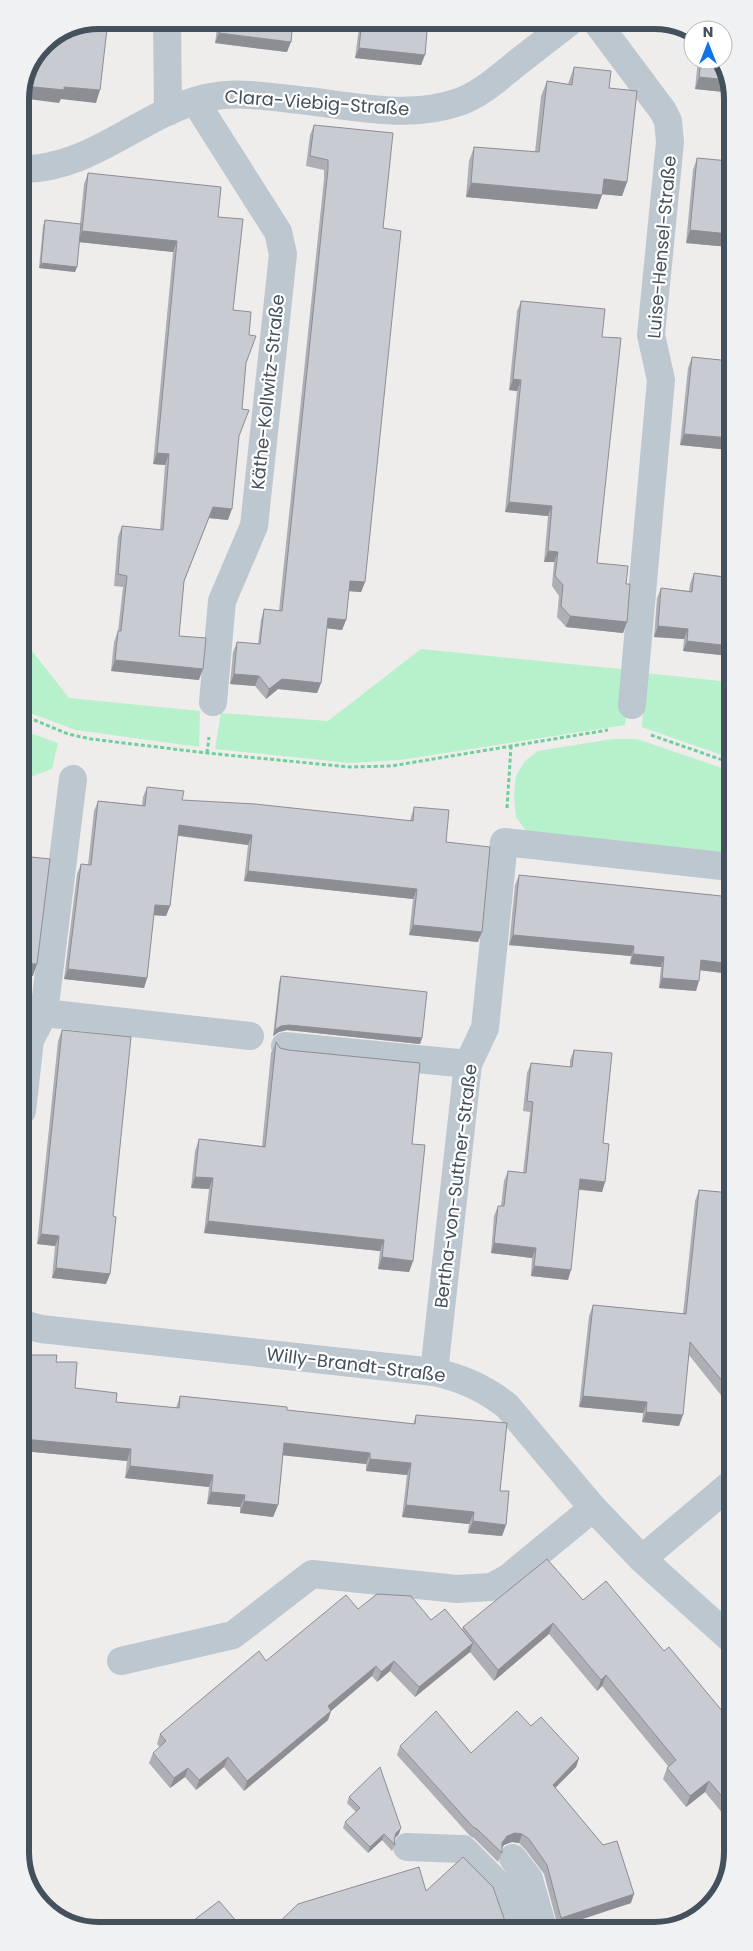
<svg xmlns="http://www.w3.org/2000/svg" width="753" height="1951" viewBox="0 0 753 1951" font-family="Poppins,sans-serif">
  <style>
    .green { fill: #b7f1cb }
    .lines { fill: none; stroke-linecap: round; stroke-linejoin: round }
    .path { stroke: #6dd09c; stroke-width: 3; stroke-dasharray: 4 2.5; stroke-linecap: butt }
    .minor { stroke: #bcc7d0; stroke-width: 28 }
    .wall { fill: #adafb5 }
    .shaded-wall { fill: #8d8e93 }
    .building { fill: #c9cbd2; stroke: #8d8e93 }
    .labels { text-anchor: middle; stroke-width: 4.5; stroke-linejoin: round; paint-order: stroke }
    .street-label { font-size: 18px; fill: #44505b; stroke: #fff }
    .rim { fill: none; stroke: #44505b; stroke-width: 6 }
  </style>
  <rect width="100%" height="100%" fill="#efecec"/>
  <g class="green">
    <path d="M21 637 69 698 200 711 199 747 76 730 22 710Z"/>
    <path d="M421 649 631 670 625 725 400 760 350 763 215 749 221 713 328 721Z"/>
    <path d="M645 673 730 682V758L642 727Z"/>
    <path d="M22 730 58 743 52 769 22 780Z"/>
    <path d="M612 739H637L731 771V853L526 831 516 817 514 796 516 776 525 761 538 751Z"/>
  </g>
  <g class="lines">
    <g class="path">
      <path d="M22 715 68 734 91 739 207 753 349 767 391 766 608 730"/>
      <path d="M651 735 731 763"/>
      <path d="M207 753 209 737"/>
      <path d="M507 808 511 746"/>
    </g>
    <g class="minor">
      <path d="M167 20 168 112"/>
      <path d="M595 20 663 111 668 121 670 142 651 335 661 380 632 705"/>
      <path d="M195 101 278 232 283 254 254 526 222 601 213 702"/>
      <path d="M20 169C90 171 141 113 206 98 239 90 275 98 308 101 357 107 411 119 459 102 479 95 496 80 512 67 532 51 552 36 572 20"/>
      <path d="M44 1013 250 1036"/>
      <path d="M285 1046 468 1064"/>
      <path d="M22 1111 30 1040 44 1013 73 779"/>
      <path d="M23 1324 41 1329 434 1372C462 1378 485 1388 507 1406L593 1508 642 1559 733 1641"/>
      <path d="M434 1372 468 1064 485 1028 504 842 731 867"/>
      <path d="M642 1559 732 1483"/>
      <path d="M121 1661 233 1635 312 1574 457 1589 491 1587 508 1578 593 1508"/>
      <path d="M407 1847 463 1849 503 1889 517 1928"/>
      <path d="M513 1858 529 1879 543 1928"/>
    </g>
  </g>
  <g class="wall">
    <path d="M218 20H293L287 52 215 43Z"/>
    <path d="M360 20H428L421 65 355 58Z"/>
    <path d="M698 60H719L729 73V112L722 111 724 92 695 89Z"/>
    <path d="M574 67 609 88 627 182 622 196 602 194 597 209 466 197 469 161 474 147 535 152 541 96 547 81 568 84 569 81Z"/>
    <path d="M314 125 383 228 365 582 361 592 349 591 346 620 342 630 327 628 321 683 317 693 278 689 266 699 255 686 230 684 233 652 237 642 258 644 261 620 264 609 279 611 324 179V170L306 166 310 135Z"/>
    <path d="M729 141V247L686 243 693 170 697 158 727 161Z"/>
    <path d="M88 173 218 217 233 310 246 363 239 437 228 520 209 518 184 582 179 636 199 680 111 671 114 642 118 631 123 587 114 586 118 537 122 526 160 530 165 465 153 464 173 252 79 242 75 272 39 268 43 226 45 220 80 224 84 184Z"/>
    <path d="M521 301 602 337 597 563 626 584 627 622 623 633 566 627 557 617 559 596 552 586 554 562H544L548 516 505 512 517 391 509 390 517 311Z"/>
    <path d="M692 357 730 361V450L680 445 688 368Z"/>
    <path d="M725 564 730 565V656L683 651 684 639 654 637 657 598 661 588 689 591 690 584 694 573 721 576Z"/>
    <path d="M147 787 182 800 410 821 411 817 414 807 446 842 478 942 409 935 413 899 244 881 248 845 178 836 170 906 166 916 153 915 147 978 144 988 64 979 77 874 81 864 88 865 94 811 98 801 142 805 143 797Z"/>
    <path d="M519 875 731 897V974L700 970 696 991 659 988 661 967 630 964 631 956 509 945 515 885Z"/>
    <path d="M281 976 422 1038 420 1044 287 1030 279 1032 273 1036 279 982Z"/>
    <path d="M62 1030 113 1216 110 1274 106 1284 52 1278 55 1246 37 1244 58 1041Z"/>
    <path d="M276 1042 280 1048 288 1050 412 1144 413 1261 409 1272 378 1269 380 1251 204 1233 209 1189 191 1188 195 1151 199 1139 262 1146 271 1053Z"/>
    <path d="M574 1050 603 1143 605 1182 602 1192 579 1190 568 1280 531 1276 532 1258 491 1253 494 1216 498 1206H501L504 1181 508 1171 523 1173 530 1112 523 1111 527 1073 531 1063 570 1067V1060Z"/>
    <path d="M699 1190 731 1193 732 1409 689 1355 679 1426 642 1422 643 1413 579 1407 589 1316 593 1305 683 1314 695 1201Z"/>
    <path d="M23 1355H57L56 1362H77L75 1388 117 1393 116 1402 176 1408 180 1396 287 1407V1410L413 1424 416 1415 507 1423 500 1491H509L506 1525 502 1536 468 1533 469 1524 402 1517 407 1475 366 1471V1464L283 1455 278 1505 273 1517 240 1513V1507L207 1504 209 1487 125 1478 127 1461 23 1451Z"/>
    <path d="M583 1600 664 1651 728 1718 733 1713V1826L705 1792 686 1807 663 1779 667 1768 668 1766 602 1686 597 1691 549 1634 494 1681 470 1652 415 1697 390 1671 377 1682 372 1676 331 1711 328 1720 244 1791 224 1767 196 1790 185 1777 170 1788 149 1763 153 1753 160 1747 157 1744 160 1734 266 1661 358 1609 431 1620 462 1629 463 1627Z"/>
    <path d="M531 1726 579 1758 576 1767 555 1788 631 1903 558 1927 544 1874 525 1849 519 1843 512 1842 504 1845 502 1848V1853L498 1862 474 1838 470 1836 397 1755 400 1746 471 1753Z"/>
    <path d="M349 1797 399 1834 394 1839 395 1845 392 1851 382 1840 368 1853 343 1828 345 1822 356 1812 347 1803Z"/>
    <path d="M426 1891 506 1924 509 1928 271 1930Z"/>
  </g>
  <g class="shaded-wall">
    <path d="M461 20H485L484 23Z"/>
    <path d="M219 33 291 42 287 52 215 43Z"/>
    <path d="M359 48 425 55 421 65 355 58Z"/>
    <path d="M699 77 729 80 724 92 695 89Z"/>
    <path d="M24 86 64 87 100 90 96 103 61 99 59 103 20 98V93Z"/>
    <path d="M727 99H729V112L722 111Z"/>
    <path d="M604 179 627 182 622 196 599 194Z"/>
    <path d="M471 183 602 195 597 209 466 197Z"/>
    <path d="M690 230 729 234V247L686 243Z"/>
    <path d="M82 231 177 241 173 252 78 242Z"/>
    <path d="M41 263 77 267 75 272 39 268Z"/>
    <path d="M513 379 521 380 517 391 509 390Z"/>
    <path d="M684 434 730 438V450L680 445Z"/>
    <path d="M157 453 169 454 165 465 153 464Z"/>
    <path d="M509 502 552 506 548 516 505 512Z"/>
    <path d="M213 507 232 509 228 520 209 518Z"/>
    <path d="M548 551 558 552 554 562H544Z"/>
    <path d="M350 581 365 582 361 592 346 591Z"/>
    <path d="M570 616 627 622 623 633 566 627Z"/>
    <path d="M328 618 346 620 342 630 324 628Z"/>
    <path d="M658 626 688 629 684 639 654 637Z"/>
    <path d="M687 641 730 646V656L683 651Z"/>
    <path d="M115 660 203 669 199 680 111 671Z"/>
    <path d="M234 674 259 676 255 686 230 684Z"/>
    <path d="M282 679 321 683 317 693 278 689 266 699 269 689Z"/>
    <path d="M179 825 252 835 248 845 175 835Z"/>
    <path d="M248 871 417 889 413 899 244 881Z"/>
    <path d="M155 905 170 906 166 916 151 915Z"/>
    <path d="M413 925 482 932 478 942 409 935Z"/>
    <path d="M513 935 634 946 631 956 509 945Z"/>
    <path d="M633 954 664 957 661 967 630 964Z"/>
    <path d="M701 960 731 964V974L698 970Z"/>
    <path d="M22 963 37 964 33 976 22 975Z"/>
    <path d="M68 969 147 978 144 988 64 979Z"/>
    <path d="M662 978 699 981 696 991 659 988Z"/>
    <path d="M289 1025 422 1038 420 1044 287 1030 279 1032 273 1036 275 1030 281 1026Z"/>
    <path d="M195 1177 213 1178 209 1189 191 1188Z"/>
    <path d="M580 1179 605 1182 602 1192 577 1189Z"/>
    <path d="M208 1221 384 1240 380 1251 204 1233Z"/>
    <path d="M41 1234 59 1236 55 1246 37 1244Z"/>
    <path d="M494 1243 536 1248 532 1258 491 1253Z"/>
    <path d="M382 1257 413 1261 409 1272 378 1269Z"/>
    <path d="M534 1266 571 1270 568 1280 531 1276Z"/>
    <path d="M56 1268 110 1274 106 1284 52 1278Z"/>
    <path d="M724 1326H732V1337Z"/>
    <path d="M583 1396 647 1402 643 1413 579 1407Z"/>
    <path d="M646 1412 683 1415 679 1426 642 1422Z"/>
    <path d="M23 1439 131 1449 127 1461 23 1451Z"/>
    <path d="M284 1443 370 1453 366 1464 280 1455Z"/>
    <path d="M370 1459 411 1463 407 1475 366 1471Z"/>
    <path d="M130 1466 213 1475 209 1487 125 1478Z"/>
    <path d="M211 1492 245 1495 240 1507 207 1504Z"/>
    <path d="M244 1501 278 1505 273 1517 240 1513Z"/>
    <path d="M406 1505 474 1512 469 1524 402 1517Z"/>
    <path d="M473 1521 506 1525 502 1536 468 1533Z"/>
    <path d="M553 1623 549 1634 494 1681 498 1670Z"/>
    <path d="M473 1643 470 1652 415 1697 419 1687Z"/>
    <path d="M394 1661 390 1671 377 1682 381 1672Z"/>
    <path d="M376 1666 372 1676 331 1711 328 1720 244 1791 247 1781 328 1706Z"/>
    <path d="M606 1675 602 1686 597 1691 601 1680Z"/>
    <path d="M228 1757 224 1767 196 1790 199 1780Z"/>
    <path d="M579 1758 576 1767 549 1794 553 1785Z"/>
    <path d="M188 1768 185 1777 170 1788 174 1778Z"/>
    <path d="M709 1781 705 1792 686 1807 690 1796Z"/>
    <path d="M401 1828 399 1834 394 1839 396 1833Z"/>
    <path d="M515 1833 522 1834 519 1843 512 1842 504 1845 500 1851 502 1843 507 1836Z"/>
    <path d="M384 1834 382 1840 368 1853 370 1847Z"/>
    <path d="M634 1894 631 1903 558 1927 561 1918Z"/>
    <path d="M355 1920 352 1929H344Z"/>
  </g>
  <g class="building">
    <path d="M98 20H108L100 90 64 87V90L24 86 43 43Z"/>
    <path d="M220 20H293L291 42 219 33Z"/>
    <path d="M362 20H428L425 55 359 48Z"/>
    <path d="M701 60H719L729 73V99H727L729 80 699 77Z"/>
    <path d="M574 67 611 71 609 88 637 91 627 182 604 179 602 195 471 183 474 147 539 152 547 81 572 85Z"/>
    <path d="M314 125 393 133 383 228 401 231 365 582 350 581 346 620 328 618 321 683 282 679 269 689 259 676 234 674 237 642 260 644 264 609 282 611 328 169V160L310 156Z"/>
    <path d="M697 158 729 161V234L690 230Z"/>
    <path d="M88 173 221 187 218 217 243 219 233 310 251 312 249 335 256 336 246 363 242 409 249 410 239 436 232 509 213 507 184 581 179 636 206 638 203 669 115 660 118 631H121L127 576 118 574 122 526 163 530 169 454 157 453 177 241 82 231Z"/>
    <path d="M45 220 81 224 77 267 41 263Z"/>
    <path d="M521 301 605 309 602 337 621 338 597 563 628 566 626 584H630L627 622 570 616 561 606 563 585 555 576 558 552 548 551 552 506 509 502 521 380 513 379Z"/>
    <path d="M692 357 730 361V438L684 434Z"/>
    <path d="M725 564 730 565V646L687 641 688 629 658 626 661 588 692 592 694 573 724 577Z"/>
    <path d="M147 787 184 791 182 800 255 804 413 821 414 807 449 810 446 842 490 847 482 932 413 925 417 889 248 871 252 835 179 825 170 906 155 905 147 978 68 969 81 864 91 865 98 801 145 806Z"/>
    <path d="M22 856 50 859 37 964 22 963Z"/>
    <path d="M519 875 731 897V964L701 960 699 981 662 978 664 957 633 954 634 946 513 935Z"/>
    <path d="M281 976 427 992 422 1038 289 1025 281 1026 275 1030Z"/>
    <path d="M62 1030 131 1037 113 1216 116 1217 110 1274 56 1268 59 1236 41 1234Z"/>
    <path d="M276 1042 280 1048 288 1050 420 1063 412 1144 425 1145 413 1261 382 1257 384 1240 208 1221 213 1178 195 1177 199 1139 265 1147Z"/>
    <path d="M574 1050 612 1053 603 1143 609 1144 605 1182 580 1179 571 1270 534 1266 536 1248 494 1243 498 1206H504L508 1171 526 1173 533 1102 527 1101 531 1063 572 1067Z"/>
    <path d="M699 1190 731 1193 732 1326H724L732 1335V1393L690 1342 683 1415 646 1412 647 1402 583 1396 593 1305 686 1314Z"/>
    <path d="M23 1355H57L56 1362H77L75 1388 117 1393 116 1402 179 1408 180 1396 287 1407V1410L415 1424 416 1415 507 1423 500 1491H509L506 1525 473 1521 474 1512 406 1505 411 1463 370 1459V1453L284 1443 278 1505 244 1501 245 1495 211 1492 213 1475 130 1466 131 1449 23 1439Z"/>
    <path d="M547 1559 583 1600 606 1581 664 1651 669 1647 728 1718 733 1713V1810L709 1781 690 1796 667 1768 676 1760 606 1675 601 1680 553 1623 498 1670 463 1627Z"/>
    <path d="M377 1594 411 1596 431 1620 445 1609 473 1643 419 1687 394 1661 381 1672 376 1666 328 1706 331 1711 247 1781 228 1757 199 1780 188 1768 174 1778 153 1753 166 1741 160 1734 259 1651 266 1661 346 1595 358 1609Z"/>
    <path d="M436 1711 471 1753 517 1711 531 1726 541 1717 579 1758 553 1785 603 1845 617 1841 634 1894 561 1918 547 1865 529 1839 522 1834 515 1833 507 1836 502 1843V1853L477 1829 473 1827 400 1746Z"/>
    <path d="M380 1767 401 1828 396 1833 394 1840 395 1845 384 1834 370 1847 345 1822 360 1808 349 1797Z"/>
    <path d="M463 1857 493 1887 506 1924 509 1928 358 1929 355 1920 344 1929 271 1930 298 1904 419 1867 426 1891Z"/>
    <path d="M219 1901 244 1930H181Z"/>
  </g>
  <g class="labels">
    <g class="street-label">
      <text transform="translate(317 103) rotate(4)" y="6">Clara-Viebig-Straße</text>
      <text transform="translate(662 247) rotate(-85)" y="6">Luise-Hensel-Straße</text>
      <text transform="translate(268 392) rotate(-84)" y="6">Käthe-Kollwitz-Straße</text>
      <text transform="translate(456 1186) rotate(-83)" y="6">Bertha-von-Suttner-Straße</text>
      <text transform="translate(356 1365) rotate(7)" y="6">Willy-Brandt-Straße</text>
    </g>
  </g>
  <path d="M0 0H753V1951H0ZM99 29H654A70 70 0 0 1 724 99V1852A70 70 0 0 1 654 1922H99A70 70 0 0 1 29 1852V99A70 70 0 0 1 99 29Z" fill="#f0f1f2" fill-rule="evenodd"/>
  <path class="rim" d="M99 29H654A70 70 0 0 1 724 99V1852A70 70 0 0 1 654 1922H99A70 70 0 0 1 29 1852V99A70 70 0 0 1 99 29Z"/>
  <g transform="translate(708 45)"><circle r="24" fill="#ffffff" stroke="#b4b9bd"/>
  <path d="M0-4L9 19L0 12L-9 19Z" fill="#0f74e7"/>
  <text y="-8" font-size="14" font-weight="bold" text-anchor="middle" fill="#44505b">N</text>
  </g>
</svg>
